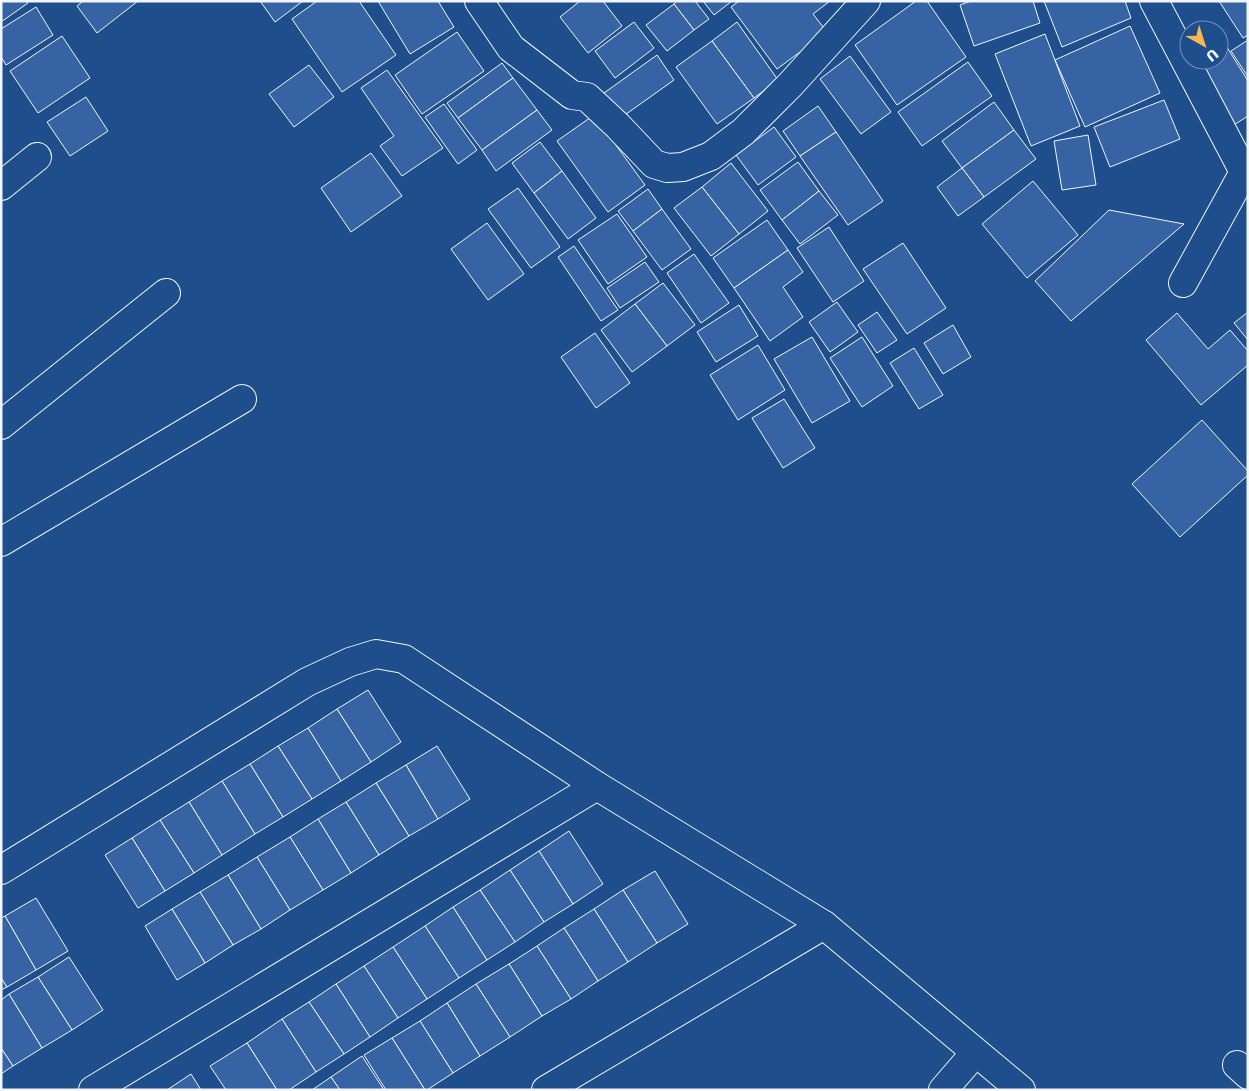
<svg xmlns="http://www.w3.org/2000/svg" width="1249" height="1091" viewBox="0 0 1249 1091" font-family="'DejaVu Sans',sans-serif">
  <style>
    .building { fill: #3563a3; stroke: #f2f6ff }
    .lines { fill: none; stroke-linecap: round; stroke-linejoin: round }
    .minor-casing { stroke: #f2f6ff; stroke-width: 30 }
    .minor { stroke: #1f4e8c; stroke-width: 28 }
  </style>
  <rect width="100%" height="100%" fill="#1f4e8c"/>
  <g class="building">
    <path d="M1 1H26L28 3 1 22Z"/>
    <path d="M83 1H138L97 33 77 6Z"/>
    <path d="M260 1H303L275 22Z"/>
    <path d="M317 1H359L396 55 342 92 292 19Z"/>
    <path d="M378 1H438L454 27 410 54Z"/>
    <path d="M580 1H603L622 26 588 53 560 17Z"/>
    <path d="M677 1H695L709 19 694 30 674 4Z"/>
    <path d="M703 1H732L714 15Z"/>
    <path d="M739 1H830L813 14 827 32 777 69 731 7Z"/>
    <path d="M916 1H927L966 57 897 105 855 45Z"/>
    <path d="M971 1H1033L1040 23 974 46 960 5Z"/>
    <path d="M1044 1H1125L1131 18 1062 47Z"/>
    <path d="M1219 1H1248V35L1243 38Z"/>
    <path d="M674 4 694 30 667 51 646 25Z"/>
    <path d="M36 7 53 35 6 65 1 57V29Z"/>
    <path d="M634 22 654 48 615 78 595 51Z"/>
    <path d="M737 22 778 80 754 98 712 41Z"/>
    <path d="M1130 26 1160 93 1085 127 1055 60Z"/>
    <path d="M457 32 484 71 422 114 395 75Z"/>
    <path d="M1045 34 1080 126 1031 146 995 54Z"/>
    <path d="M62 36 90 78 38 113 10 71Z"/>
    <path d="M1220 36 1248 81V116L1229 128 1189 60H1219Z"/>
    <path d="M1248 40V77L1231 51Z"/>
    <path d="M712 41 754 98 717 124 676 67Z"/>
    <path d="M657 55 674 80 622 117 604 93Z"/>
    <path d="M850 56 891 112 861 134 820 79Z"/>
    <path d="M968 62 992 96 922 146 898 112Z"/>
    <path d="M502 63 513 78 458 118 447 103Z"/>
    <path d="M309 65 334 97 294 127 269 94Z"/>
    <path d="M387 70 443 148 402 176 380 146 394 136 361 88Z"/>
    <path d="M513 78 537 110 482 150 458 118Z"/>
    <path d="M86 97 108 131 70 156 47 122Z"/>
    <path d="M1164 100 1180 139 1110 167 1094 127Z"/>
    <path d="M994 102 1014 130 962 168 942 141Z"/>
    <path d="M444 104 477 150 458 164 425 117Z"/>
    <path d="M818 106 836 132 800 156 783 131Z"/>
    <path d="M537 110 552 130 496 171 482 150Z"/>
    <path d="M594 115 645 185 608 212 557 141Z"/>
    <path d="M774 127 796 157 758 185 736 155Z"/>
    <path d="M1014 130 1036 159 984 197 962 168Z"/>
    <path d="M836 132 883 201 848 225 800 156Z"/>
    <path d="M1088 135 1096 185 1062 190 1054 141Z"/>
    <path d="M540 142 562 171 534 193 512 163Z"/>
    <path d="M371 153 402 196 351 232 321 188Z"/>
    <path d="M798 162 819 191 782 220 760 190Z"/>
    <path d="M731 163 768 211 739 234 702 187Z"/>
    <path d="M962 168 984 197 958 216 937 187Z"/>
    <path d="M562 171 596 218 568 239 534 193Z"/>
    <path d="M1033 181 1078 235 1027 278 982 224Z"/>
    <path d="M702 187 739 234 711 256 674 208Z"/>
    <path d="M518 188 560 247 531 268 488 209Z"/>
    <path d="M648 189 662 209 633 231 618 211Z"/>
    <path d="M819 191 838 215 800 244 782 220Z"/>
    <path d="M662 209 691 249 662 270 633 231Z"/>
    <path d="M1109 210 1184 224 1071 321 1035 281Z"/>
    <path d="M617 214 647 257 608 284 578 240Z"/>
    <path d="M767 220 788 250 734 288 713 258Z"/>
    <path d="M487 223 524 274 488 300 451 249Z"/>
    <path d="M829 227 864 281 833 302 797 248Z"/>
    <path d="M903 243 946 308 907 334 863 269Z"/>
    <path d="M574 246 618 310 601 321 558 257Z"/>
    <path d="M788 250 803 272 783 287 803 317 770 341 734 288Z"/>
    <path d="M694 254 729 303 701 323 667 273Z"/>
    <path d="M645 262 659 282 620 308 607 288Z"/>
    <path d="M663 283 695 325 667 346 635 304Z"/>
    <path d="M837 302 858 332 830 352 809 322Z"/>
    <path d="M635 304 667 346 632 372 601 330Z"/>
    <path d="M739 305 758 336 716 362 697 332Z"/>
    <path d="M877 312 897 340 877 353 858 325Z"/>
    <path d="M1248 312V340L1234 323Z"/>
    <path d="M1177 313 1208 349 1230 330 1248 351V365L1201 405 1146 340Z"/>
    <path d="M953 325 971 357 943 374 924 343Z"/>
    <path d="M595 333 630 383 596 408 561 357Z"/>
    <path d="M812 337 850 401 812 423 774 359Z"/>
    <path d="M862 337 893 386 862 407 830 358Z"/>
    <path d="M758 345 785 390 738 420 710 375Z"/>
    <path d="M914 348 943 395 919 409 890 363Z"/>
    <path d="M784 399 815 448 783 468 752 418Z"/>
    <path d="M1202 420 1248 471V475L1180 537 1132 484Z"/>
    <path d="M368 690 401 742 371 762 337 709Z"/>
    <path d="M337 709 371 762 341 781 308 728Z"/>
    <path d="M308 728 341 781 312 799 278 746Z"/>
    <path d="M278 746 312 799 283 817 250 764Z"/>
    <path d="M437 746 470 799 438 819 406 765Z"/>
    <path d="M250 764 283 817 255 834 222 781Z"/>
    <path d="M406 765 438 819 409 836 376 783Z"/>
    <path d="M222 781 255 834 222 855 189 802Z"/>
    <path d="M376 783 409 836 379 855 346 802Z"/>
    <path d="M189 802 222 855 194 873 160 820Z"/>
    <path d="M346 802 379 855 351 873 318 819Z"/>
    <path d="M318 819 351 873 323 890 290 837Z"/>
    <path d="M160 820 194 873 165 891 132 838Z"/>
    <path d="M569 831 603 884 573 904 539 851Z"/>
    <path d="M290 837 323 890 290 910 257 857Z"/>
    <path d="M132 838 165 891 138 908 105 855Z"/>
    <path d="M539 851 573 904 544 922 510 870Z"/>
    <path d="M257 857 290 910 261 929 228 875Z"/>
    <path d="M510 870 544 922 515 942 480 890Z"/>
    <path d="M655 871 688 924 657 943 623 890Z"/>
    <path d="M228 875 261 929 233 945 200 892Z"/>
    <path d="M480 890 515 942 487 960 453 907Z"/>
    <path d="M623 890 657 943 628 962 594 909Z"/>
    <path d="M200 892 233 945 205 963 172 909Z"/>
    <path d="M36 898 68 951 36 970 5 916Z"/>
    <path d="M453 907 487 960 459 978 425 926Z"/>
    <path d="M172 909 205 963 177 980 145 926Z"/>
    <path d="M594 909 628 962 598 981 564 928Z"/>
    <path d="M5 916 36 970 7 987 1 978V918Z"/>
    <path d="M425 926 459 978 427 999 393 947Z"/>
    <path d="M564 928 598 981 571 999 537 946Z"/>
    <path d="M537 946 571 999 542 1016 509 964Z"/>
    <path d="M393 947 427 999 398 1018 364 966Z"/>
    <path d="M69 957 103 1010 72 1030 38 977Z"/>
    <path d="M509 964 542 1016 510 1037 476 984Z"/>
    <path d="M364 966 398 1018 370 1037 336 984Z"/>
    <path d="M38 977 72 1030 42 1048 9 994Z"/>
    <path d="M1 978 7 987 1 990Z"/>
    <path d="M336 984 370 1037 344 1054 309 1002Z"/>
    <path d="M476 984 510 1037 480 1056 447 1003Z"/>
    <path d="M9 994 42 1048 13 1066 1 1048V1000Z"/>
    <path d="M309 1002 344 1054 316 1072 282 1019Z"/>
    <path d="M447 1003 480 1056 453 1073 420 1021Z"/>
    <path d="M282 1019 316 1072 289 1090H277L247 1043Z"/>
    <path d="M420 1021 453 1073 427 1090H425L392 1038Z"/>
    <path d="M392 1038 425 1090H386L364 1055Z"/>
    <path d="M247 1043 277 1090H226L210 1066Z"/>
    <path d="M1 1048 13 1066 1 1074Z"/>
    <path d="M362 1056 384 1090H340L331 1077Z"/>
    <path d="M191 1074 201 1090H167Z"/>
    <path d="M331 1077 340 1090H312Z"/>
  </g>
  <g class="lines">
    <g class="minor-casing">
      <g id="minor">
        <path d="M479 1 511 48 572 95 587 97 618 126 654 164 667 168 683 167 711 156 743 132 790 85 866 1"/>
        <path d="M1154 1 1244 172 1248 169"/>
        <path d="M1 186 37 157"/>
        <path d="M1183 283 1244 172"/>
        <path d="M1 425 166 293"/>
        <path d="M1 542 242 399"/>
        <path d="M1 870 307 682 350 662 376 654 404 659 597 786 824 925 1021 1090"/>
        <path d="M1237 1065 1248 1075"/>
        <path d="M93 1090 597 786"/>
        <path d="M546 1090 824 925"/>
        <path d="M943 1090 975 1053"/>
      </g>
    </g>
    <use href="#minor" class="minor"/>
  </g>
  <rect width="1249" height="1091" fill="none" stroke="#f2f6ff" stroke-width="5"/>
  <g transform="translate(1204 45) rotate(141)"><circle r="24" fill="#1f4e8c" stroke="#7391ba"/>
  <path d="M0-4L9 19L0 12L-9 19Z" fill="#ffb74d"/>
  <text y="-8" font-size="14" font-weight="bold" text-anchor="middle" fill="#f2f6ff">U</text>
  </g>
</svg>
